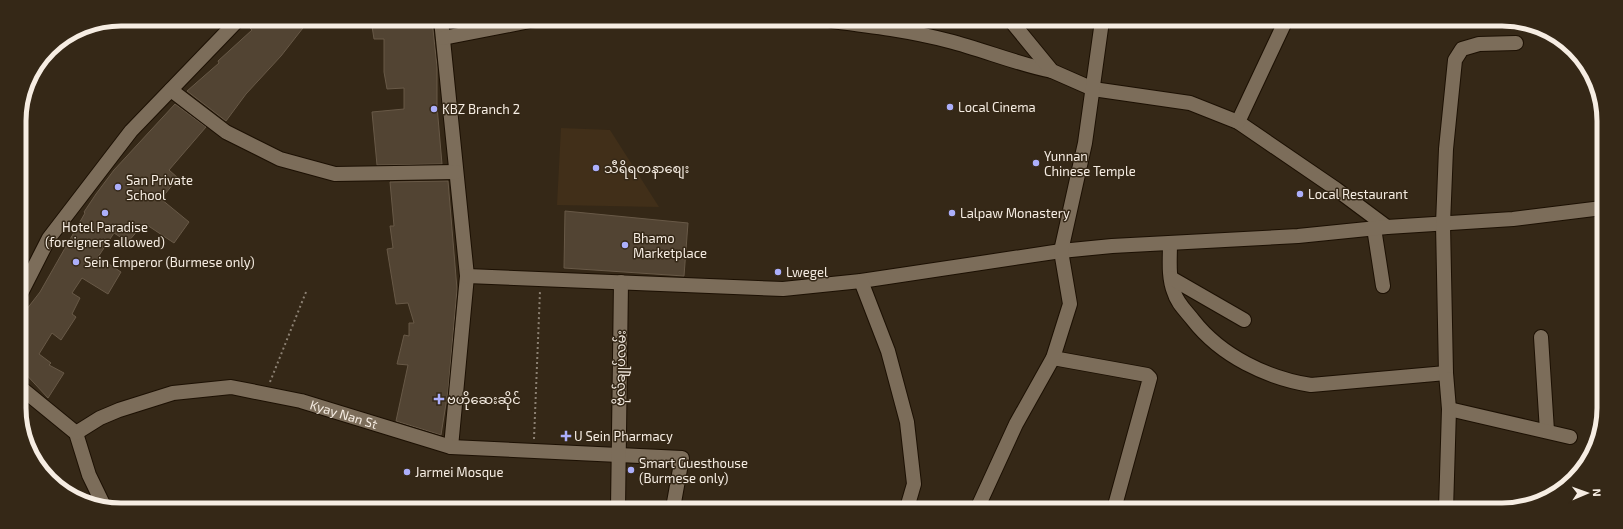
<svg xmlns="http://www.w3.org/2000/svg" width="1623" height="529" viewBox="0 0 1623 529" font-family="'Exo 2','Noto Sans Myanmar',sans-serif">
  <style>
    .built { fill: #412f19 }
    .building { fill: #524433; stroke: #685947 }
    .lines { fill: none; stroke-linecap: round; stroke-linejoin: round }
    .minor-casing { stroke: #1c1003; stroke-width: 16 }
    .path { stroke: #8c8173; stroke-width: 2; stroke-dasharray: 2 3; stroke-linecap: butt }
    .minor { stroke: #7c6d5a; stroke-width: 14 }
    .poi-dot { fill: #acaffb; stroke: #352817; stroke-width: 1.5 }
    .labels { text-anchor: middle; stroke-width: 3; stroke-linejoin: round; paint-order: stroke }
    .poi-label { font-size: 13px; fill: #f6ede3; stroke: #352817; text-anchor: start }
    .street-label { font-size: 13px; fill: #f6ede3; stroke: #352817 }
    .rim { fill: none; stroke: #f6ede3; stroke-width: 5 }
  </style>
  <rect width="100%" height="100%" fill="#352817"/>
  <path class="built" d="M561 128 610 130 659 207 557 205Z"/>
  <g class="building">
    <path d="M258 19H310L281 56 246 94 226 121 187 91 219 63 218 61 252 30 250 28Z"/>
    <path d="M371 20H432L437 67V106L442 164 377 165 372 112 404 109V88L387 89 384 72V39H374Z"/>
    <path d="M175 104 206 127 169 170 178 178 161 199 189 222 174 243 144 223 128 242 114 233 98 257 121 272 108 294 82 278 72 293 80 298 72 314 76 317 61 340 52 333 39 354 51 363 49 365 64 373 48 398 21 369 20 325 23 314 40 292 85 213 84 212 96 194 114 170Z"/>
    <path d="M448 181 457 289 448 391 441 435 396 421 408 365 397 364 404 335 409 336V323H414L408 303 396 304 387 249 393 248 390 226H394L390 182Z"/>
    <path d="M565 211 688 223 684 276 564 268Z"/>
  </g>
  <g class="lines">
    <g class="minor-casing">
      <g id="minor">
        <path d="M441 20 467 276 451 447"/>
        <path d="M832 21C872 26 911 31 949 41 984 50 1017 64 1052 71"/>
        <path d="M1011 21 1052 71 1093 89 1190 103 1238 122 1336 189 1387 227"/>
        <path d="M443 38 535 20"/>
        <path d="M171 90 226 132 280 159 335 174 456 172"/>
        <path d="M1238 122 1285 22"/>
        <path d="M1374 228 1383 286"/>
        <path d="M1170 243C1170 259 1168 277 1174 292 1177 303 1186 311 1193 320 1221 356 1267 378 1311 385L1446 373"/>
        <path d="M467 276 783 289 861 281 1061 251 1112 246 1298 236 1387 227 1513 219 1602 208"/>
        <path d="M1171 278 1244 320"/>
        <path d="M861 281 888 351 907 422 914 484 907 508"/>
        <path d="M20 295 49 238 131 131 239 19"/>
        <path d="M1541 337 1547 431"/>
        <path d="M1053 358 1147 375 1150 378 1114 509"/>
        <path d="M21 388 76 433 89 475 104 506"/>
        <path d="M1449 409 1570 437"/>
        <path id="s1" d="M76 433 100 418 119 410 173 393 231 387 301 401 451 447 682 458 673 508"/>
        <path d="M618 508 621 282"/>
        <path d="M977 509 1016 424 1053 358 1070 304 1061 251 1085 143 1102 21"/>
        <path d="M1446 510 1449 409 1446 373 1443 224 1446 149 1455 60 1462 49 1479 44 1516 43"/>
      </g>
    </g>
    <g class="path">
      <path d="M270 382 306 292"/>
      <path d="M534 439 540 291"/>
    </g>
    <use href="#minor" class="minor"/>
  </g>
  <g class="poi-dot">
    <circle cx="950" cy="107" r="4"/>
    <circle cx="434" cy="109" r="4"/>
    <circle cx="1036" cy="163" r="4"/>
    <circle cx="596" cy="168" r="4"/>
    <circle cx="118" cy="187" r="4"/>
    <circle cx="1300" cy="194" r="4"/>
    <circle cx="105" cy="213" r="4"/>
    <circle cx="952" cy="213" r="4"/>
    <circle cx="625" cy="245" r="4"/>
    <circle cx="76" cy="262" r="4"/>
    <circle cx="778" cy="272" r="4"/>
    <path d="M437 393h4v4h4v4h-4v4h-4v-4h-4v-4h4z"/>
    <path d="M564 430h4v4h4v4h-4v4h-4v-4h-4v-4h4z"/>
    <circle cx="631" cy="470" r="4"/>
    <circle cx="407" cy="472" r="4"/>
  </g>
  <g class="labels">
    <g class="poi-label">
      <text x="958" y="112">Local Cinema</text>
      <text x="442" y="114">KBZ Branch 2</text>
      <text x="1044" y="161">Yunnan<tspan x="1044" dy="15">Chinese Temple</tspan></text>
      <text x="604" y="173">သီရိရတနာစျေး</text>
      <text x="126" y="185">San Private<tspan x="126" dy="15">School</tspan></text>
      <text x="1308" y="199">Local Restaurant</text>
      <text x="960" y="218">Lalpaw Monastery</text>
      <text x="105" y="232" text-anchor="middle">Hotel Paradise<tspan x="105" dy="15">(foreigners allowed)</tspan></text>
      <text x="633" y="243">Bhamo<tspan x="633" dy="15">Marketplace</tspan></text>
      <text x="84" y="267">Sein Emperor (Burmese only)</text>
      <text x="786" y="277">Lwegel</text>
      <text x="447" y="404">ဗဟိုဆေးဆိုင်</text>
      <text x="574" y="441">U Sein Pharmacy</text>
      <text x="639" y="468">Smart Guesthouse<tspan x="639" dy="15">(Burmese only)</tspan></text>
      <text x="415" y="477">Jarmei Mosque</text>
    </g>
    <g class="street-label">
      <text transform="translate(620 368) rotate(-89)" y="5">ဗိုလ်ချုပ်လမ်း</text>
      <text dy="5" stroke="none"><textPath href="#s1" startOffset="280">Kyay Nan St</textPath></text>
    </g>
  </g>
  <path d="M0 0H1623V529H0ZM121 26H1502A95 95 0 0 1 1597 121V408A95 95 0 0 1 1502 503H121A95 95 0 0 1 26 408V121A95 95 0 0 1 121 26Z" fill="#352817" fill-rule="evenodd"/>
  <path class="rim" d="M121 26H1502A95 95 0 0 1 1597 121V408A95 95 0 0 1 1502 503H121A95 95 0 0 1 26 408V121A95 95 0 0 1 121 26Z"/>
  <g transform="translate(1587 493) rotate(88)" stroke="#352817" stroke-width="3" paint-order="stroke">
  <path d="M0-3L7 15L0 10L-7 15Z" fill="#f6ede3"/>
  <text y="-6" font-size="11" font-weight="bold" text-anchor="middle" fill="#f6ede3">N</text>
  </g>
</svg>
